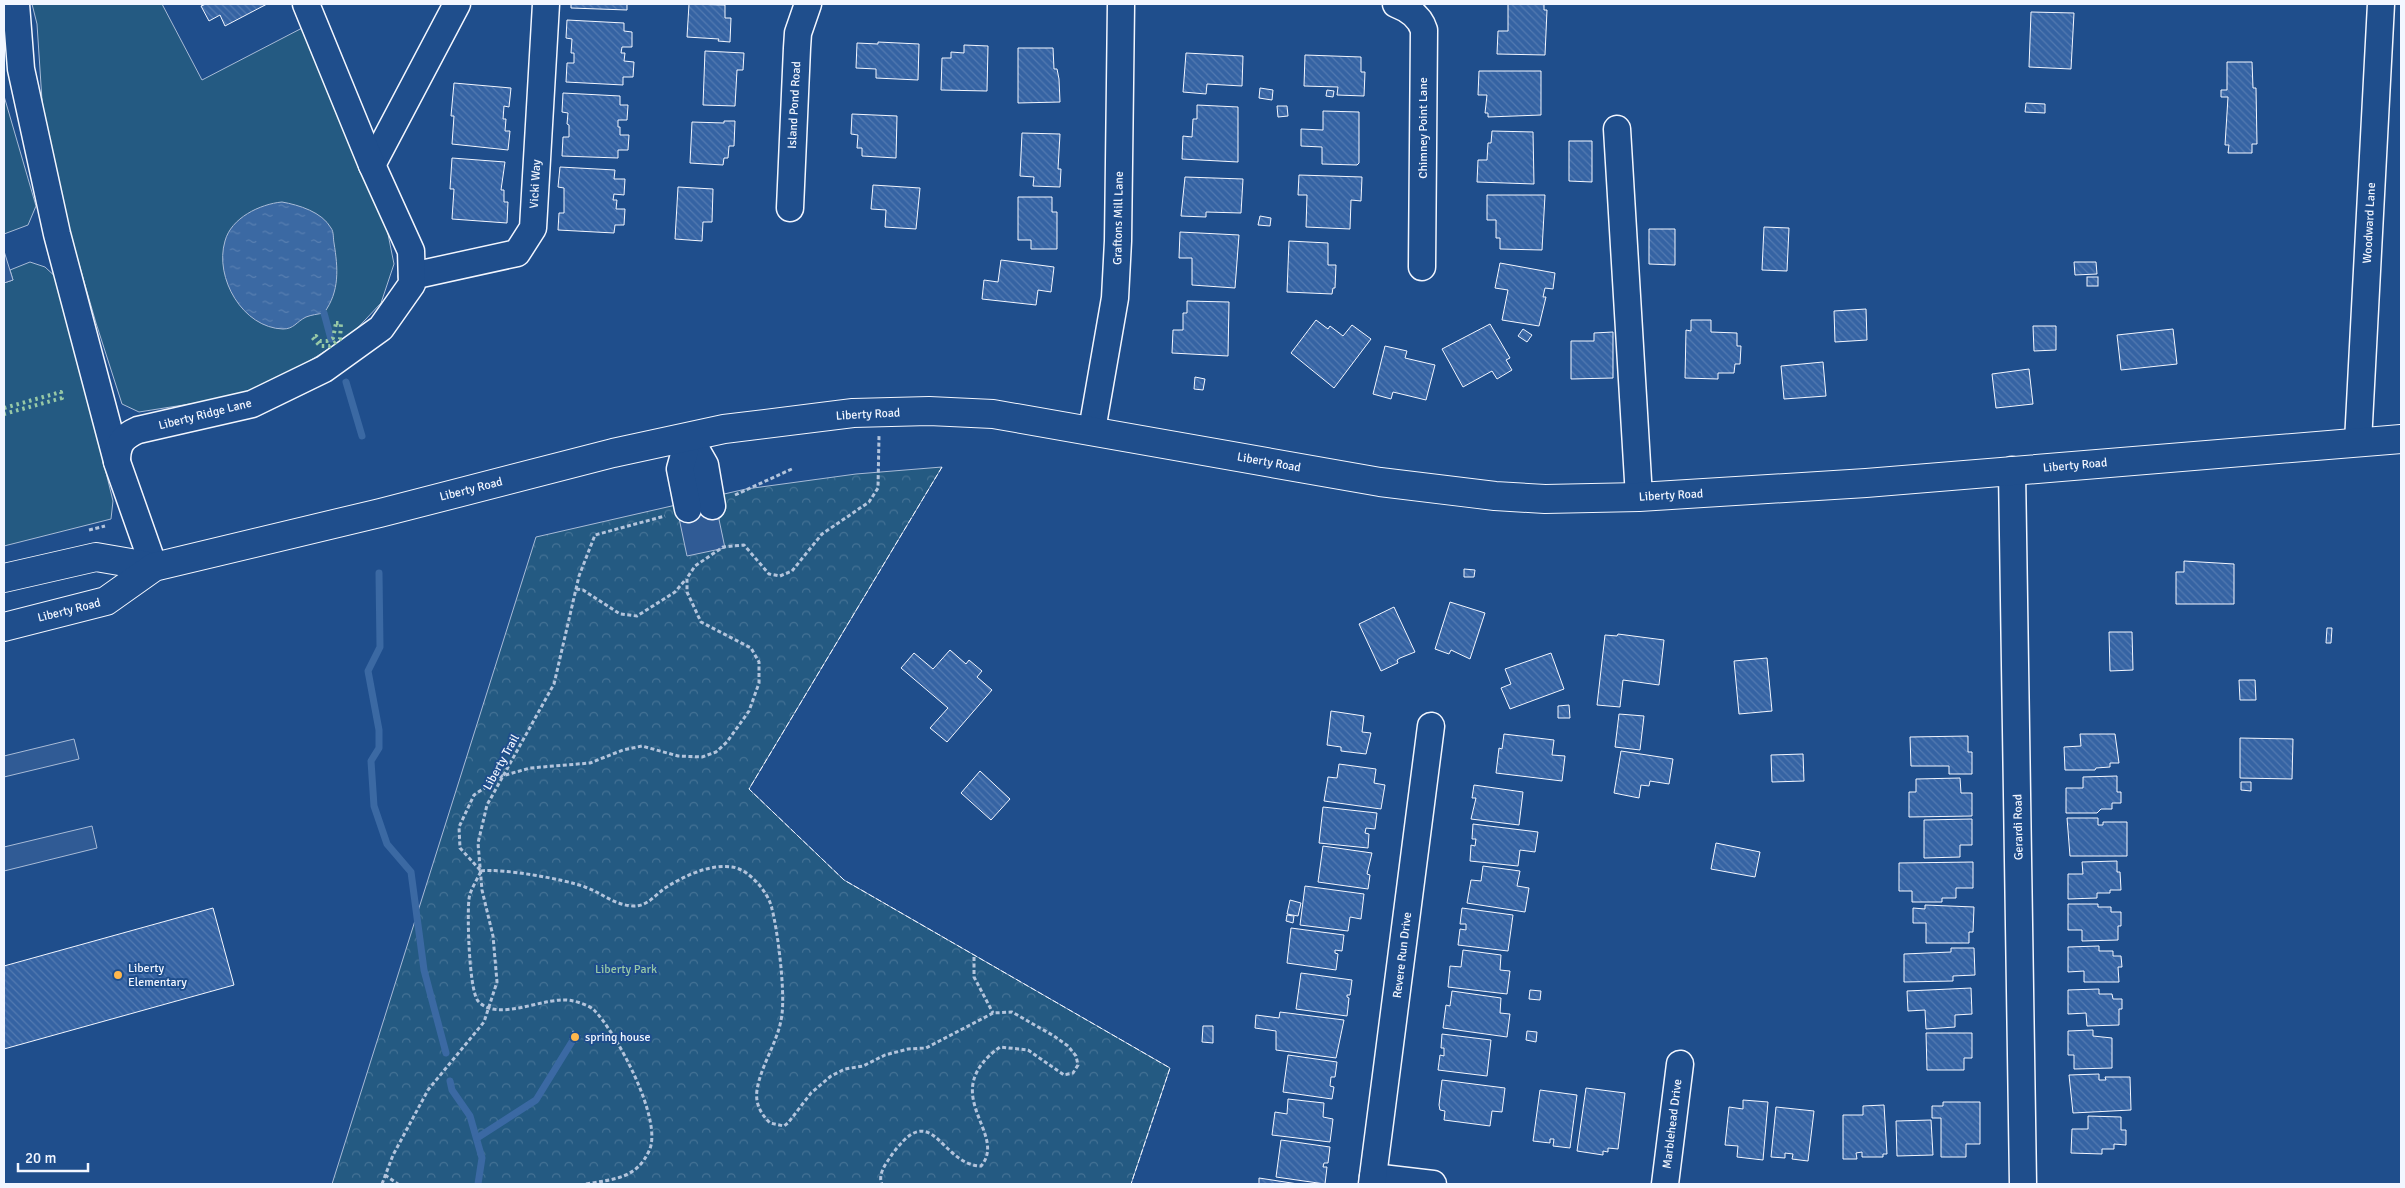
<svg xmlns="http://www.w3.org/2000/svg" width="2405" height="1188" viewBox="0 0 2405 1188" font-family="Signika,sans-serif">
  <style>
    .grass { fill: #245a82; stroke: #a8bbd7 }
    .forest { fill: url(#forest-crowns); stroke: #a8bbd7 }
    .parking { fill: #305b95; stroke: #a8bbd7 }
    .water { fill: url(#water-ripples); stroke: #a8bbd7 }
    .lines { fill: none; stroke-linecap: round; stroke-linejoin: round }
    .stream { stroke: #3b69a3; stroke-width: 7 }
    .building { fill: url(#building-back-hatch); stroke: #f2f6ff }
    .minor-casing { stroke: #f2f6ff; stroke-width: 29 }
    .major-casing { stroke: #f2f6ff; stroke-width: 30 }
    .path { stroke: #b3c4dc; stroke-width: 3; stroke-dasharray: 4 2.5; stroke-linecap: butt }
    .minor { stroke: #1f4e8c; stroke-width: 26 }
    .major { stroke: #1f4e8c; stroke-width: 28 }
    .hedge { stroke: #97c8a6; stroke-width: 4; stroke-dasharray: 2.5 4; stroke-linecap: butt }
    .fence { stroke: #f2f6ff; stroke-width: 1; stroke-dasharray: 6 2.5; stroke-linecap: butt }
    .poi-dot { fill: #ffb74d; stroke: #1f4e8c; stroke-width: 2 }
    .labels { text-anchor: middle; stroke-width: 4; stroke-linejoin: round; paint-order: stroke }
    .street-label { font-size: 12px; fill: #f2f6ff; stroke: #1f4e8c }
    .poi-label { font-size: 12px; fill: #f2f6ff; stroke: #1f4e8c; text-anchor: start }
    .park-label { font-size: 12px; fill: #97c8a6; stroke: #1f4e8c }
  </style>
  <defs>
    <pattern id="forest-crowns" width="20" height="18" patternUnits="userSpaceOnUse" patternTransform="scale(1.25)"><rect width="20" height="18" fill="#245a82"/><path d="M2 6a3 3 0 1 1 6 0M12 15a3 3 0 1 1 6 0" fill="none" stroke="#447295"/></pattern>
    <pattern id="water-ripples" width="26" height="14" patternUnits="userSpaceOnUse" patternTransform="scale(1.25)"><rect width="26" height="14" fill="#3b69a3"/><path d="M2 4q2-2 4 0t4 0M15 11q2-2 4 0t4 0" fill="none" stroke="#587fb1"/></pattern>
    <pattern id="building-back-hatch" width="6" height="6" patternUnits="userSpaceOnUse" patternTransform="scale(1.25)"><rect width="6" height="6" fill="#3563a3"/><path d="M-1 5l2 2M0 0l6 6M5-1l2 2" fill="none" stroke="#537ab1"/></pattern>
  </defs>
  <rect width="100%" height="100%" fill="#1f4e8c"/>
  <g class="grass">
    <path d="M32 4H162L202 80 306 26 384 214 394 264 381 303 351 335 290 373 247 395 139 412 122 404 96 323 45 146 37 24Z"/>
    <path d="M4 96 36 206 28 225 4 234Z"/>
    <path d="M30 262 45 267 59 280 113 501 111 519 4 546V283L13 280 10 270Z"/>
  </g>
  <path class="forest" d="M942 467 749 789 844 880 1170 1068 1131 1184H332L536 537 746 489 856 474Z"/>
  <g class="parking">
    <path d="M4 251 13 280 4 283Z"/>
    <path d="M717 510 725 548 687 556 679 518Z"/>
    <path d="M74 739 79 759 4 777V756Z"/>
    <path d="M92 826 97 848 4 871V847Z"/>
  </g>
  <path class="water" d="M282 202C299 205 322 212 331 228 334 232 333 238 334 243 338 268 340 291 324 313 318 314 311 315 306 317 296 322 294 329 283 329 243 328 214 278 225 241 231 218 260 204 282 202Z"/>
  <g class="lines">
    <g class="stream">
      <path d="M324 313 331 339"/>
      <path d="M346 382 362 436"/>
      <path d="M379 573 380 647 368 671 379 730V748L371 761 374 806 387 844 411 872 424 970 446 1053"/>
      <path d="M450 1081 452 1090 470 1116 482 1158 478 1184"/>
      <path d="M477 1138 536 1100 573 1040"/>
    </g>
  </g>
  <g class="building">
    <path d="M206 4H267L225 26 220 15 209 21 201 6Z"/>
    <path d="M571 4H627V10L571 8Z"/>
    <path d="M689 4 725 5V18H731L730 42 718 41 719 39 687 37Z"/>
    <path d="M1508 4H1544V10H1547L1545 55 1497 54 1498 31H1508Z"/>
    <path d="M2031 12 2074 13 2071 69 2029 67Z"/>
    <path d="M567 20 624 23V31L632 32V47H622L621 53H625L624 61 634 62 633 77H623V85L566 82 567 63H574V53H571L572 39 566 38Z"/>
    <path d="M878 42 919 44 918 80 876 78V69L856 68 857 43 878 44Z"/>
    <path d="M964 45 988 46 987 91 941 90 942 58H951V52L964 53Z"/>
    <path d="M1018 48H1053L1054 69H1057L1059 79 1060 102 1018 103Z"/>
    <path d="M705 51 744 53 743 70H737L735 106 703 105Z"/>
    <path d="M1186 53 1243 56 1242 86 1207 84 1206 94 1183 92Z"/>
    <path d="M1305 55 1361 57V72H1365L1364 96 1337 95 1338 87 1304 86Z"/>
    <path d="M2227 62H2252L2253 88H2256L2257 144H2252V153H2228L2229 145H2225L2228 97H2221V90H2227Z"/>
    <path d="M1479 71H1541V115L1488 117V113H1485L1487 95H1478Z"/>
    <path d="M454 83 511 88 509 107 504 106 503 119H506L505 131H510L508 150 452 144 454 116H451Z"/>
    <path d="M1260 88 1273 90 1272 100 1259 98Z"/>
    <path d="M1327 90 1334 91 1333 97 1326 96Z"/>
    <path d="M563 93 620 96V105H628L627 120H618V127H620V135H629L628 150H618V158L562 156 563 137H569V125L567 124 568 113 562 112Z"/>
    <path d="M2026 103 2045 104V113L2025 112Z"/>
    <path d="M1197 105 1238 107V162L1182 159 1183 136 1192 137 1193 119H1197Z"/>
    <path d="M1277 106H1287L1288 116 1278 117Z"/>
    <path d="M1323 111 1359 112V163L1357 165 1322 164V147L1301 146V129L1323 130Z"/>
    <path d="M852 114 897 116 896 158 862 156V148H857L858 135 851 134Z"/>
    <path d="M724 121H735L734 146H729L728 158H724L723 165 690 163 692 122 724 123Z"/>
    <path d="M1492 131 1533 132 1534 184 1477 182 1478 160H1487L1488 143H1491Z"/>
    <path d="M1022 133 1060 134 1058 169H1061L1060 187 1033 186 1034 177 1020 176Z"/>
    <path d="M1569 141H1592V182L1569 181Z"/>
    <path d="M452 158 505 162 501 190H504V202H508L507 223 452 219 454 189H450Z"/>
    <path d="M560 167 615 170 614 179H625L624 195 614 194 613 200H617L616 209H625L624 225H615L614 233 558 230 559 213H564V188L558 187Z"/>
    <path d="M1299 175 1362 177 1361 201 1351 200 1350 229 1306 227 1307 195H1298Z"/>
    <path d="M1185 177 1243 179 1241 213 1206 212V217L1181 216Z"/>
    <path d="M873 185 920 188 916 229 885 227 886 210 871 209Z"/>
    <path d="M678 187 713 189 712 222H703L702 241 675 239Z"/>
    <path d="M1487 195H1545L1542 250 1500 249V238H1496V220H1487Z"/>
    <path d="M1018 197H1052V212H1057V249H1031V240H1018Z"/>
    <path d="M1260 216 1271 218 1270 226 1258 225Z"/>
    <path d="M1764 227 1789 228 1787 271 1762 270Z"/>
    <path d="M1649 229H1675V265L1649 264Z"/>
    <path d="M1180 232 1239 235 1235 288 1192 285V258H1179Z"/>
    <path d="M1289 241 1328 243V265H1336L1335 288H1333L1332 294 1287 292Z"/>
    <path d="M1001 260 1054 267 1051 292 1038 290 1036 305 982 299 984 280 998 282Z"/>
    <path d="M2074 262H2096L2097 274 2075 275Z"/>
    <path d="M1500 263 1555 273 1553 289 1545 288 1543 297H1546L1539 326 1502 320 1508 290 1495 288Z"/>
    <rect x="2087" y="277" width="11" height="9"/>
    <path d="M1187 301 1229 302 1228 356 1172 353 1173 330H1183V313H1187Z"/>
    <path d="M1866 309 1867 340 1835 342 1834 311Z"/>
    <path d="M1316 320 1328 329 1330 326 1343 336 1352 325 1371 339 1334 388 1291 353Z"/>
    <path d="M1691 320H1711V332L1737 333V346H1741L1740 364H1735L1734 373H1718V379L1685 378 1686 330 1691 331Z"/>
    <path d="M1490 324 1510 358 1506 360 1512 370 1497 379 1492 371 1463 387 1442 349Z"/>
    <path d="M2033 326H2056V350L2034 351Z"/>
    <path d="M1523 329 1532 335 1527 342 1518 336Z"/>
    <path d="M2173 329 2177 364 2121 370 2117 335Z"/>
    <path d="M1613 332V378L1571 379V341H1594V333Z"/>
    <path d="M1385 346 1407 351 1405 358 1435 365 1426 400 1393 392 1391 399 1373 394Z"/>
    <path d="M1823 362 1826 396 1784 399 1781 366Z"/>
    <path d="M2029 369 2033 404 1996 408 1992 374Z"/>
    <path d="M1195 377 1205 379 1203 390 1194 389Z"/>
    <path d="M2184 561 2234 564V604H2176V572H2184Z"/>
    <path d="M1464 569 1475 570 1474 577H1464Z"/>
    <path d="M1450 602 1485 613 1470 659 1451 650 1449 654 1435 649Z"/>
    <path d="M1394 607 1415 652 1400 658 1397 660 1398 663 1381 671 1359 624Z"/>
    <path d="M2327 628H2332L2331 643H2326Z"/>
    <path d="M2109 632H2132L2133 670 2110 671Z"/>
    <path d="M1618 634 1664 640 1659 685 1623 680 1620 707 1597 705 1605 635 1617 636Z"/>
    <path d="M950 650 966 664 969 660 982 671 977 677 992 690 947 742 930 728 948 708 901 668 914 653 933 669Z"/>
    <path d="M1551 653 1564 689 1510 709 1501 688 1511 684 1505 669Z"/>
    <path d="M1767 658 1772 711 1739 714 1734 661Z"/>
    <path d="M2239 680H2255L2256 700H2240Z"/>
    <path d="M1569 705 1570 718H1558V706Z"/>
    <path d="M1331 711 1364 716 1362 732 1371 733 1366 754 1341 751V747L1327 745Z"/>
    <path d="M1619 714 1644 716 1640 750 1615 747Z"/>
    <path d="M1504 734 1554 740 1552 755 1565 756 1562 781 1496 773 1499 748 1502 749Z"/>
    <path d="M2080 734H2115L2119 763H2110V767L2096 768 2095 770H2065L2064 747 2081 746Z"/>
    <path d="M1968 736V752H1972V774H1949V766H1911L1910 737Z"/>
    <path d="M2240 738 2293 739 2292 779 2240 778Z"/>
    <path d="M1621 751 1673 759 1669 784 1650 781 1649 786 1641 785 1639 798 1614 793Z"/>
    <path d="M1803 754 1804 781 1772 782 1771 755Z"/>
    <path d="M1339 764 1376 769 1374 783 1385 785 1381 809 1324 801 1328 777 1337 778Z"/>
    <path d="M980 771 1010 799 991 820 961 793Z"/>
    <path d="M2117 776V792H2121V803H2112V809H2101L2097 813H2066V788H2083V777Z"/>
    <path d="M1960 778 1961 793H1972V816L1909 817V792H1916V779Z"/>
    <path d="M2241 782H2251V791L2241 790Z"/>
    <path d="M1474 785 1523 792 1519 825 1471 819 1476 798H1472Z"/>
    <path d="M1323 807 1377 813 1375 829 1366 828 1365 833 1369 834 1368 848 1319 843Z"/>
    <path d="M2067 818H2098V825H2103V822H2127V856H2070Z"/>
    <path d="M1972 819V845H1960V857L1924 858V820Z"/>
    <path d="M1473 824 1538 832 1535 852 1520 850 1518 866 1470 861 1471 845 1475 846 1476 839H1472Z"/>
    <path d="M1716 843 1760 852 1755 877 1711 869Z"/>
    <path d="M1323 846 1372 853 1367 874 1370 875 1368 889 1318 882Z"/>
    <path d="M2117 861V872H2120L2121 890H2110V893H2097V898L2068 899V874H2083L2082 862Z"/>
    <path d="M1973 862V888H1956V898H1942V902H1912V891H1899V863Z"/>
    <path d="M1483 866 1520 871 1517 886 1529 888 1525 912 1467 903 1471 880 1481 881Z"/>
    <path d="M1305 886 1364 894 1361 919 1350 917 1348 931 1300 925Z"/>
    <path d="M1290 900 1301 903 1298 916 1287 914Z"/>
    <path d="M2068 904H2098V907H2111V912H2121V926H2118V940L2082 941V930H2068Z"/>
    <path d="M1925 905 1974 907 1973 932H1969V943H1926V923H1913V908L1925 909Z"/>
    <path d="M213 908 234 985 4 1049V966Z"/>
    <path d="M1462 908 1513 915 1508 951 1458 945 1460 929 1466 930V924H1460Z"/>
    <path d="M1287 915 1294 916 1293 923 1286 921Z"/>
    <path d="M1291 928 1344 935 1342 951 1335 950V953L1338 954 1336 970 1287 963Z"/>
    <path d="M2099 946V951H2113V956H2121L2122 967H2118L2119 982H2084V971L2068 972V947Z"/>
    <path d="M1951 948H1974L1975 975 1953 976V981L1904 982V954L1951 952Z"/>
    <path d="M1463 950 1501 955 1500 970 1510 971 1507 994 1448 987 1450 966 1461 967Z"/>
    <path d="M1301 973 1352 980 1350 995H1347V997L1349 998 1347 1016 1296 1009Z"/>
    <path d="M1971 988 1972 1014 1955 1015V1027L1926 1029 1925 1010 1908 1011 1907 991Z"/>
    <path d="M2099 989V994H2112L2113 999H2122V1009H2119V1025L2087 1026 2086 1013 2068 1014V990Z"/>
    <path d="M1530 990 1541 991 1540 1000 1529 999Z"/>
    <path d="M1452 991 1501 998 1500 1013 1510 1014 1507 1037 1443 1028 1446 1005 1450 1006Z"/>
    <path d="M1280 1012 1344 1020 1336 1058 1276 1050V1031L1255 1028 1256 1015 1279 1018Z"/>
    <path d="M1203 1026H1213V1043L1202 1042Z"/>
    <path d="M2093 1030V1036L2112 1038V1068L2074 1069V1055H2068V1031Z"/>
    <path d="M573 1031 580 1035 577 1042 570 1039Z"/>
    <path d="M1527 1031 1537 1032 1536 1042 1526 1040Z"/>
    <path d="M1926 1033H1972V1058H1964V1070H1927Z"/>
    <path d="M1442 1034 1491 1040 1487 1076 1438 1070 1440 1055 1444 1056V1048H1441Z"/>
    <path d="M1288 1055 1337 1062 1335 1077H1331L1330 1086 1334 1087 1332 1099 1283 1092Z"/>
    <path d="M2099 1074V1080H2106L2105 1077H2130L2131 1110 2073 1113 2069 1075Z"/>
    <path d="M1442 1080 1505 1088 1502 1112 1492 1111 1490 1126 1444 1120 1445 1111 1440 1110 1439 1105Z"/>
    <path d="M1586 1088 1625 1093 1618 1149 1608 1148V1152L1603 1151V1155L1577 1151Z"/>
    <path d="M1540 1090 1577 1095 1570 1148 1553 1146 1554 1139H1550V1143L1533 1141Z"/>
    <path d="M1288 1099 1324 1103 1323 1117 1333 1119 1330 1142 1272 1135 1275 1112 1287 1114Z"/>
    <path d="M1743 1100 1768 1102 1763 1160 1737 1157 1738 1146 1725 1145 1729 1107 1743 1109Z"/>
    <path d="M1943 1102H1980V1144H1966V1157H1941V1118H1932V1106H1943Z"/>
    <path d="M1884 1105 1887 1154H1883V1157H1862V1152L1856 1153 1857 1159H1843V1115H1863V1106Z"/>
    <path d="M1776 1107 1814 1111 1808 1161 1792 1159 1793 1154 1785 1153V1158L1771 1157Z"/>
    <path d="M2088 1116 2121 1117V1130H2126V1145L2114 1144V1149H2102V1154L2071 1153 2072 1129H2088Z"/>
    <path d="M1931 1120 1933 1155 1897 1156 1896 1121Z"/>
    <path d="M1281 1140 1330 1147 1328 1163H1324L1323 1167H1327L1325 1184 1276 1177Z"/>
    <path d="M1259 1178 1298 1184H1259Z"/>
  </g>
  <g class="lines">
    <g class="minor-casing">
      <g id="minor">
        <path d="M16 4 21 69 57 234 117 461"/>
        <path d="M1396 4C1409 9 1420 17 1424 30L1422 267"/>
        <path d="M1617 129 1639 497"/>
        <path d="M372 165 457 4"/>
        <path d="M790 208 797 48 798 33 808 4"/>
        <path d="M412 276 517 253 533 228 546 4"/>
        <path d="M1092 430 1115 298 1118 241 1121 4"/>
        <path d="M689 437 705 465 712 506"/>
        <path d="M2358 442 2381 4"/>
        <path d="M2012 470 2023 1184"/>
        <path d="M688 509 680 469 689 437"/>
        <path d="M154 567 117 462C117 444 122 437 138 430L252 404 324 369 381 328 412 284 411 251 372 165 306 4"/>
        <path d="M1373 1177 1433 1184"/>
        <path d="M1372 1184 1431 726"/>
        <path d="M1665 1184 1680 1064"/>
      </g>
    </g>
    <g class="major-casing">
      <g id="major">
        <path d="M4 578 96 557 154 567"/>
        <path d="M4 627 106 601 154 567 380 513 613 453 724 429 853 413 929 411 993 414 1380 482 1495 496 1545 499 1639 497 1866 483 2401 439"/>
      </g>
    </g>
    <g class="path">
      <path d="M735 495 794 468"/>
      <path d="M89 530 105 526"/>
      <path d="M576 589 583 590 620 614 637 616 675 592 686 579"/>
      <path d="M481 871C501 868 564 879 585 887 602 893 614 905 633 906 647 907 655 895 665 888 684 876 709 864 732 867 749 869 769 893 772 909 778 932 785 991 782 1014 779 1041 761 1064 757 1090 755 1104 761 1114 770 1123L784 1126 788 1123 811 1093 831 1076 845 1069 863 1066 885 1055 908 1049 926 1048 993 1013 1012 1012 1054 1036 1068 1046 1076 1056 1078 1065 1073 1073 1064 1075 1028 1050 1000 1047C935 1094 1009 1133 981 1166 939 1165 933 1093 889 1159 884 1166 878 1176 882 1184"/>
      <path d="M974 957V977L993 1013"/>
      <path d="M385 1175 398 1184"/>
      <path d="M382 1184 393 1155 428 1090 484 1022 497 982 493 936 482 890 478 843 487 805 554 684 579 576 595 535 665 516"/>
      <path d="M586 1184C614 1179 636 1179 649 1151 664 1121 616 1032 594 1010 590 1006 579 1002 573 1001 548 994 498 1024 478 1001 469 990 467 915 469 899 470 890 477 880 481 871L460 848 459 827 474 795 502 776 530 768 590 763 623 750 642 746 678 756 702 757 716 752 727 742 749 711 759 683V662L751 648 701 622 687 592V578L695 566 723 547 744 545 769 574 780 576 792 571 822 534 869 502 878 488 879 436"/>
    </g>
    <use href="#minor" class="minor"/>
    <use href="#major" class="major"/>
    <g class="hedge">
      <path d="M336 323H341L340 339 330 346H320L312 337 316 336 320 341H327L333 338Z"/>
      <path d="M4 408 61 392 62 398 4 414"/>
    </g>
    <path class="fence" d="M942 467 749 789 844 880 1170 1068 1131 1184"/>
  </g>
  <g class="poi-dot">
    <circle cx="118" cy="975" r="5"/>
    <circle cx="575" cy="1037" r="5"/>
  </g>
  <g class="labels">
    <g class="street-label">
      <text transform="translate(794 105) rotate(-87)" y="4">Island Pond Road</text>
      <text transform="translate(1423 128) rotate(-90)" y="4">Chimney Point Lane</text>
      <text transform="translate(535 184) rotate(-87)" y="4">Vicki Way</text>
      <text transform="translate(1118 218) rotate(-89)" y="4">Graftons Mill Lane</text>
      <text transform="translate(2369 223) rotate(-87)" y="4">Woodward Lane</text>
      <text transform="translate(205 414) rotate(-14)" y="4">Liberty Ridge Lane</text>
      <text transform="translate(868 414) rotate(-3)" y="4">Liberty Road</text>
      <text transform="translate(1269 462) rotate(10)" y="4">Liberty Road</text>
      <text transform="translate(2075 465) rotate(-5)" y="4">Liberty Road</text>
      <text transform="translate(471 489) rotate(-14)" y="4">Liberty Road</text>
      <text transform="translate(1671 495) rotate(-3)" y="4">Liberty Road</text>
      <text transform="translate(69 610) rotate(-14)" y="4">Liberty Road</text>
      <text transform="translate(501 762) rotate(-61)" y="4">Liberty Trail</text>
      <text transform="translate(2018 827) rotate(-91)" y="4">Gerardi Road</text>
      <text transform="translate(1402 955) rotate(-83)" y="4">Revere Run Drive</text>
      <text transform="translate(1672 1124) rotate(-83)" y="4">Marblehead Drive</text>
    </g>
    <g class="poi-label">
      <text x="128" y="972">Liberty<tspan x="128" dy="14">Elementary</tspan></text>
      <text x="585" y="1041">spring house</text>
    </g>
    <g class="park-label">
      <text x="626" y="973">Liberty Park</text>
    </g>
  </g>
  <rect width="2405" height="1188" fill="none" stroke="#f2f6ff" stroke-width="10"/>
  <path d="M18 1163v8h70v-8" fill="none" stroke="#f2f6ff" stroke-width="2.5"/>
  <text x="25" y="1163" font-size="15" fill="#f2f6ff" stroke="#1f4e8c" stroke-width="4" paint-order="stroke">20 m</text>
</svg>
